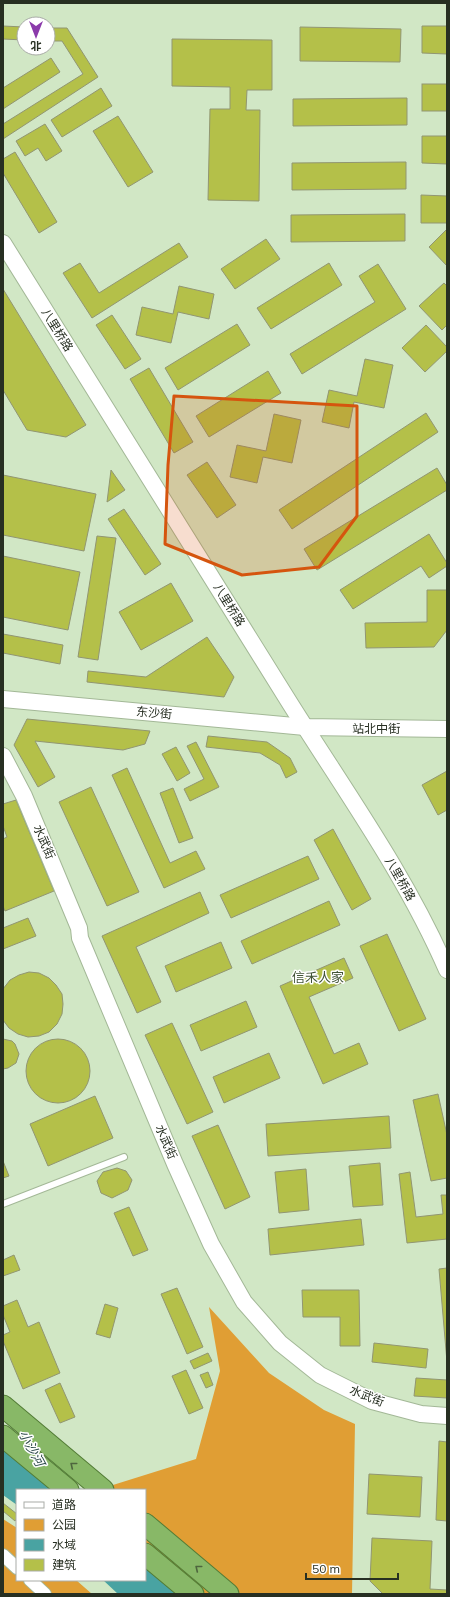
<svg xmlns="http://www.w3.org/2000/svg" width="450" height="1597" viewBox="0 0 450 1597" font-family="Mulish,'Noto Sans SC',sans-serif">
  <style>
    .green { fill: #e09e34 }
    .water { fill: #49a3a2 }
    .building { fill: #b4c049; stroke: #919672 }
    .lines { fill: none; stroke-linecap: round; stroke-linejoin: round }
    .service-casing { stroke: #a3b897; stroke-width: 8 }
    .minor-casing { stroke: #a3b897; stroke-width: 14 }
    .tertiary-casing { stroke: #a3b897; stroke-width: 18 }
    .trunk-casing { stroke: #537c36; stroke-width: 23 }
    .service { stroke: #fff; stroke-width: 6 }
    .minor { stroke: #fff; stroke-width: 12 }
    .tertiary { stroke: #fff; stroke-width: 16 }
    .trunk { stroke: #88b867; stroke-width: 21 }
    .oneway { stroke: #4e663e }
    .marked { fill: #d5550e; fill-opacity: 0.2; stroke: #d5550e; stroke-width: 3; stroke-linejoin: round }
    .labels { text-anchor: middle; stroke-width: 3; stroke-linejoin: round; paint-order: stroke }
    .street-label { font-size: 12px; fill: #272f22; stroke: #fff }
    .neighbourhood-label { font-size: 13px; fill: #415336; stroke: #fff }
    .water-label { font-size: 13px; font-style: italic; fill: #2f4c4c; stroke: #fff }
  </style>
  <rect width="100%" height="100%" fill="#d1e7c5"/>
  <g class="green">
    <path d="M209 1307 269 1373 324 1410 355 1424 352 1594H167L145 1577V1490H97L196 1459 220 1371Z"/>
    <path d="M3 1519 17 1528V1580H76L92 1594H3Z"/>
  </g>
  <g class="water">
    <path d="M3 1451 81 1489 82 1490H17V1505L3 1495Z"/>
    <path d="M145 1544 195 1587 203 1594H118L103 1580H145Z"/>
  </g>
  <g class="building">
    <path d="M3 26 24 27V40L3 39Z"/>
    <path d="M422 26H447V54L422 53Z"/>
    <path d="M300 27 401 29 400 62 300 61Z"/>
    <path d="M48 28H67L98 77 3 139V124L83 74 62 41H48Z"/>
    <path d="M172 39 272 40V90H247L246 110H260L259 201 208 200 210 109H230V87L172 86Z"/>
    <path d="M51 58 60 72 3 109V88Z"/>
    <rect x="422" y="84" width="25" height="27"/>
    <path d="M101 88 112 106 62 137 51 120Z"/>
    <path d="M407 98V125L293 126V99Z"/>
    <path d="M118 116 153 172 128 187 93 131Z"/>
    <path d="M45 124 62 151 46 161 38 148 25 156 16 141Z"/>
    <path d="M422 136H447V164L422 163Z"/>
    <path d="M15 152 57 222 39 233 3 173V159Z"/>
    <path d="M406 162V189L292 190V163Z"/>
    <path d="M421 195 447 196V223H421Z"/>
    <path d="M405 214V241L291 242V215Z"/>
    <path d="M447 229V266L429 247Z"/>
    <path d="M266 239 280 259 235 289 221 269Z"/>
    <path d="M179 243 188 257 92 318 63 273 80 263 99 293Z"/>
    <path d="M329 263 342 285 271 329 257 308Z"/>
    <path d="M378 264 406 309 302 374 290 354 375 302 359 276Z"/>
    <path d="M444 283 447 286V325L442 330 419 306Z"/>
    <path d="M179 286 214 294 209 319 178 312 171 343 136 335 142 307 173 314Z"/>
    <path d="M3 289 86 425 66 437 27 430 3 390Z"/>
    <path d="M112 315 141 359 125 369 96 325Z"/>
    <path d="M237 324 250 345 178 390 165 368Z"/>
    <path d="M426 325 447 347V351L425 372 402 348Z"/>
    <path d="M365 359 393 365 384 408 354 402 349 428 322 422 329 390 357 396Z"/>
    <path d="M149 368 193 442 174 453 130 379Z"/>
    <path d="M268 371 281 393 209 437 196 416Z"/>
    <path d="M426 413 438 432 292 529 279 510Z"/>
    <path d="M274 414 301 420 292 463 263 457 257 483 230 477 237 445 266 451Z"/>
    <path d="M207 462 236 505 217 518 187 475Z"/>
    <path d="M437 468 447 485V490L317 570 304 549Z"/>
    <path d="M111 470 125 490 107 502Z"/>
    <path d="M3 475 96 494 84 551 3 535Z"/>
    <path d="M124 509 161 564 145 575 108 519Z"/>
    <path d="M429 534 447 563V566L429 578 421 566 353 609 340 590Z"/>
    <path d="M97 536 116 538 98 660 78 657Z"/>
    <path d="M3 556 80 572 68 630 3 617Z"/>
    <path d="M171 583 193 621 141 650 119 612Z"/>
    <path d="M427 590H447V630L434 647 366 648 365 623 427 622Z"/>
    <path d="M3 634 63 645 60 664 3 653Z"/>
    <path d="M207 637 234 677 224 697 87 682 88 671 146 677Z"/>
    <path d="M27 719 150 731 145 744 123 750 35 741 55 777 38 787 14 745Z"/>
    <path d="M208 736 267 742 290 758 297 772 286 778 280 765 260 753 206 747Z"/>
    <path d="M196 742 219 787 190 801 184 789 204 779 187 746Z"/>
    <path d="M176 747 190 773 177 781 162 754Z"/>
    <path d="M127 768 170 863 196 851 205 869 164 888 112 775Z"/>
    <path d="M447 771V810L438 815 422 785Z"/>
    <path d="M91 787 139 892 107 906 59 802Z"/>
    <path d="M173 788 193 838 179 843 160 793Z"/>
    <path d="M16 800 54 891 5 911 3 906V839L7 837 3 826V804Z"/>
    <path d="M333 829 371 899 352 910 314 840Z"/>
    <path d="M308 856 319 879 231 918 220 895Z"/>
    <path d="M200 892 209 913 136 947 161 1002 137 1013 102 936Z"/>
    <path d="M329 901 340 925 252 964 241 941Z"/>
    <path d="M28 918 36 936 3 949V928Z"/>
    <path d="M387 934 426 1019 399 1031 360 946Z"/>
    <path d="M221 942 232 968 176 992 165 966Z"/>
    <path d="M344 958 353 978 309 997 334 1054 359 1043 368 1064 323 1084 280 986Z"/>
    <path d="M29 972 39 973 49 978 56 985 62 994 63 1004 62 1014 57 1024 49 1032 39 1036 28 1037 18 1034 9 1028 3 1020V989L10 980 19 975Z"/>
    <path d="M246 1001 257 1027 201 1051 190 1025Z"/>
    <path d="M172 1023 213 1112 187 1124 145 1035Z"/>
    <circle cx="58" cy="1071" r="32"/>
    <path d="M3 1039 12 1041 15 1044 19 1054 16 1063 8 1068 3 1069Z"/>
    <path d="M269 1053 280 1078 224 1103 213 1077Z"/>
    <path d="M438 1094 447 1135V1178L431 1181 413 1100Z"/>
    <path d="M95 1096 113 1138 48 1166 30 1124Z"/>
    <path d="M389 1116 391 1148 268 1156 266 1124Z"/>
    <path d="M218 1125 250 1197 225 1209 192 1136Z"/>
    <path d="M3 1161 9 1176 3 1178Z"/>
    <path d="M380 1163 383 1205 353 1207 349 1166Z"/>
    <path d="M117 1168 126 1171 132 1180 128 1190 112 1198 101 1193 97 1181 103 1172Z"/>
    <path d="M306 1169 309 1210 279 1213 275 1172Z"/>
    <path d="M410 1172 416 1217 443 1214 441 1195H447V1239L407 1243 399 1174Z"/>
    <path d="M129 1207 148 1250 133 1256 114 1213Z"/>
    <path d="M361 1219 364 1245 270 1255 268 1229Z"/>
    <path d="M14 1255 20 1270 3 1276V1260Z"/>
    <path d="M447 1268V1362L439 1269Z"/>
    <path d="M177 1288 203 1347 187 1354 161 1294Z"/>
    <path d="M302 1290H359L360 1346H340V1317H303Z"/>
    <path d="M17 1300 28 1327 39 1322 60 1373 23 1389 3 1341V1335L10 1332 3 1315V1306Z"/>
    <path d="M105 1304 118 1308 110 1338 96 1334Z"/>
    <path d="M374 1343 428 1349 426 1368 372 1362Z"/>
    <path d="M208 1353 212 1361 194 1369 190 1361Z"/>
    <path d="M186 1370 203 1408 189 1414 172 1376Z"/>
    <path d="M208 1372 213 1385 206 1388 200 1375Z"/>
    <path d="M416 1378 447 1380V1398L414 1396Z"/>
    <path d="M60 1383 75 1417 60 1423 45 1390Z"/>
    <path d="M439 1441 447 1442V1521L436 1520Z"/>
    <path d="M369 1474 422 1477 420 1517 367 1514Z"/>
    <path d="M3 1503 17 1514V1518L15 1521 3 1511Z"/>
    <path d="M372 1538 432 1541 430 1589 447 1590V1594H383L370 1581Z"/>
  </g>
  <g class="lines">
    <g class="service-casing">
      <path id="service" d="M3 1204 124 1157"/>
    </g>
    <g class="minor-casing">
      <g id="minor">
        <path d="M3 1555 17 1568"/>
        <path d="M30 1580 45 1594"/>
      </g>
    </g>
    <g class="tertiary-casing">
      <g id="tertiary">
        <path d="M3 243C97 395 192 546 286 697 342 787 405 873 447 970"/>
        <path d="M3 699 305 727 447 729"/>
        <path d="M3 756 24 796 79 928 80 938 175 1164 211 1244 244 1302 280 1343 320 1375 372 1401 421 1414 447 1416"/>
      </g>
    </g>
    <g class="trunk-casing">
      <g id="trunk">
        <path d="M3 1406 103 1490"/>
        <path d="M3 1436 68 1490"/>
        <path d="M145 1524 228 1594"/>
        <path d="M145 1554 193 1594"/>
      </g>
    </g>
    <use href="#service" class="service"/>
    <use href="#minor" class="minor"/>
    <use href="#tertiary" class="tertiary"/>
    <use href="#trunk" class="trunk"/>
  </g>
  <defs><path id="oneway-chevron" d="M-2-3.5L2.5 0L-2 3.5" fill="none" stroke-width="1.6" stroke-linecap="round" stroke-linejoin="round"/></defs>
  <g class="oneway">
    <use href="#oneway-chevron" transform="translate(73 1465) rotate(-141)"/>
    <use href="#oneway-chevron" transform="translate(198 1568) rotate(-141)"/>
  </g>
  <path class="marked" d="M174 396 357 406V516L319 567 242 575 165 544 168 465Z"/>
  <g class="labels">
    <g class="street-label">
      <text transform="translate(57 330) rotate(58)" y="4">八里桥路</text>
      <text transform="translate(229 605) rotate(58)" y="4">八里桥路</text>
      <text transform="translate(154 713) rotate(5)" y="4">东沙街</text>
      <text x="376" y="733">站北中街</text>
      <text transform="translate(44 842) rotate(67)" y="4">水武街</text>
      <text transform="translate(400 879) rotate(60)" y="4">八里桥路</text>
      <text transform="translate(166 1142) rotate(67)" y="4">水武街</text>
      <text transform="translate(367 1396) rotate(22)" y="4">水武街</text>
    </g>
    <g class="neighbourhood-label">
      <text x="318" y="982">信禾人家</text>
    </g>
    <g class="water-label">
      <text transform="translate(32 1448) rotate(62)" y="5">小沙河</text>
    </g>
  </g>
  <rect width="450" height="1597" fill="none" stroke="#272f22" stroke-width="8"/>
  <rect x="16" y="1489" width="130" height="92" fill="#ffffff" stroke="#a9aca7"/>
  <rect x="24" y="1502" width="20" height="6" fill="#ffffff" stroke="#a9aca7"/>
  <text x="52" y="1509" font-size="12" fill="#272f22">道路</text>
  <rect x="24" y="1519" width="20" height="12" fill="#e09e34" stroke="#a9aca7"/>
  <text x="52" y="1529" font-size="12" fill="#272f22">公园</text>
  <rect x="24" y="1539" width="20" height="12" fill="#49a3a2" stroke="#a9aca7"/>
  <text x="52" y="1549" font-size="12" fill="#272f22">水域</text>
  <rect x="24" y="1559" width="20" height="12" fill="#b4c049" stroke="#a9aca7"/>
  <text x="52" y="1569" font-size="12" fill="#272f22">建筑</text>
  <g transform="translate(36 36) rotate(180)"><circle r="19" fill="#ffffff" stroke="#a9aca7"/>
  <path d="M0-3L7 15L0 10L-7 15Z" fill="#8b3bab"/>
  <text y="-6" font-size="11" font-weight="bold" text-anchor="middle" fill="#272f22">北</text>
  </g>
  <path d="M306 1573v6h92v-6" fill="none" stroke="#272f22" stroke-width="2"/>
  <text x="312" y="1573" font-size="12" fill="#272f22" stroke="#ffffff" stroke-width="3" paint-order="stroke">50 m</text>
</svg>
